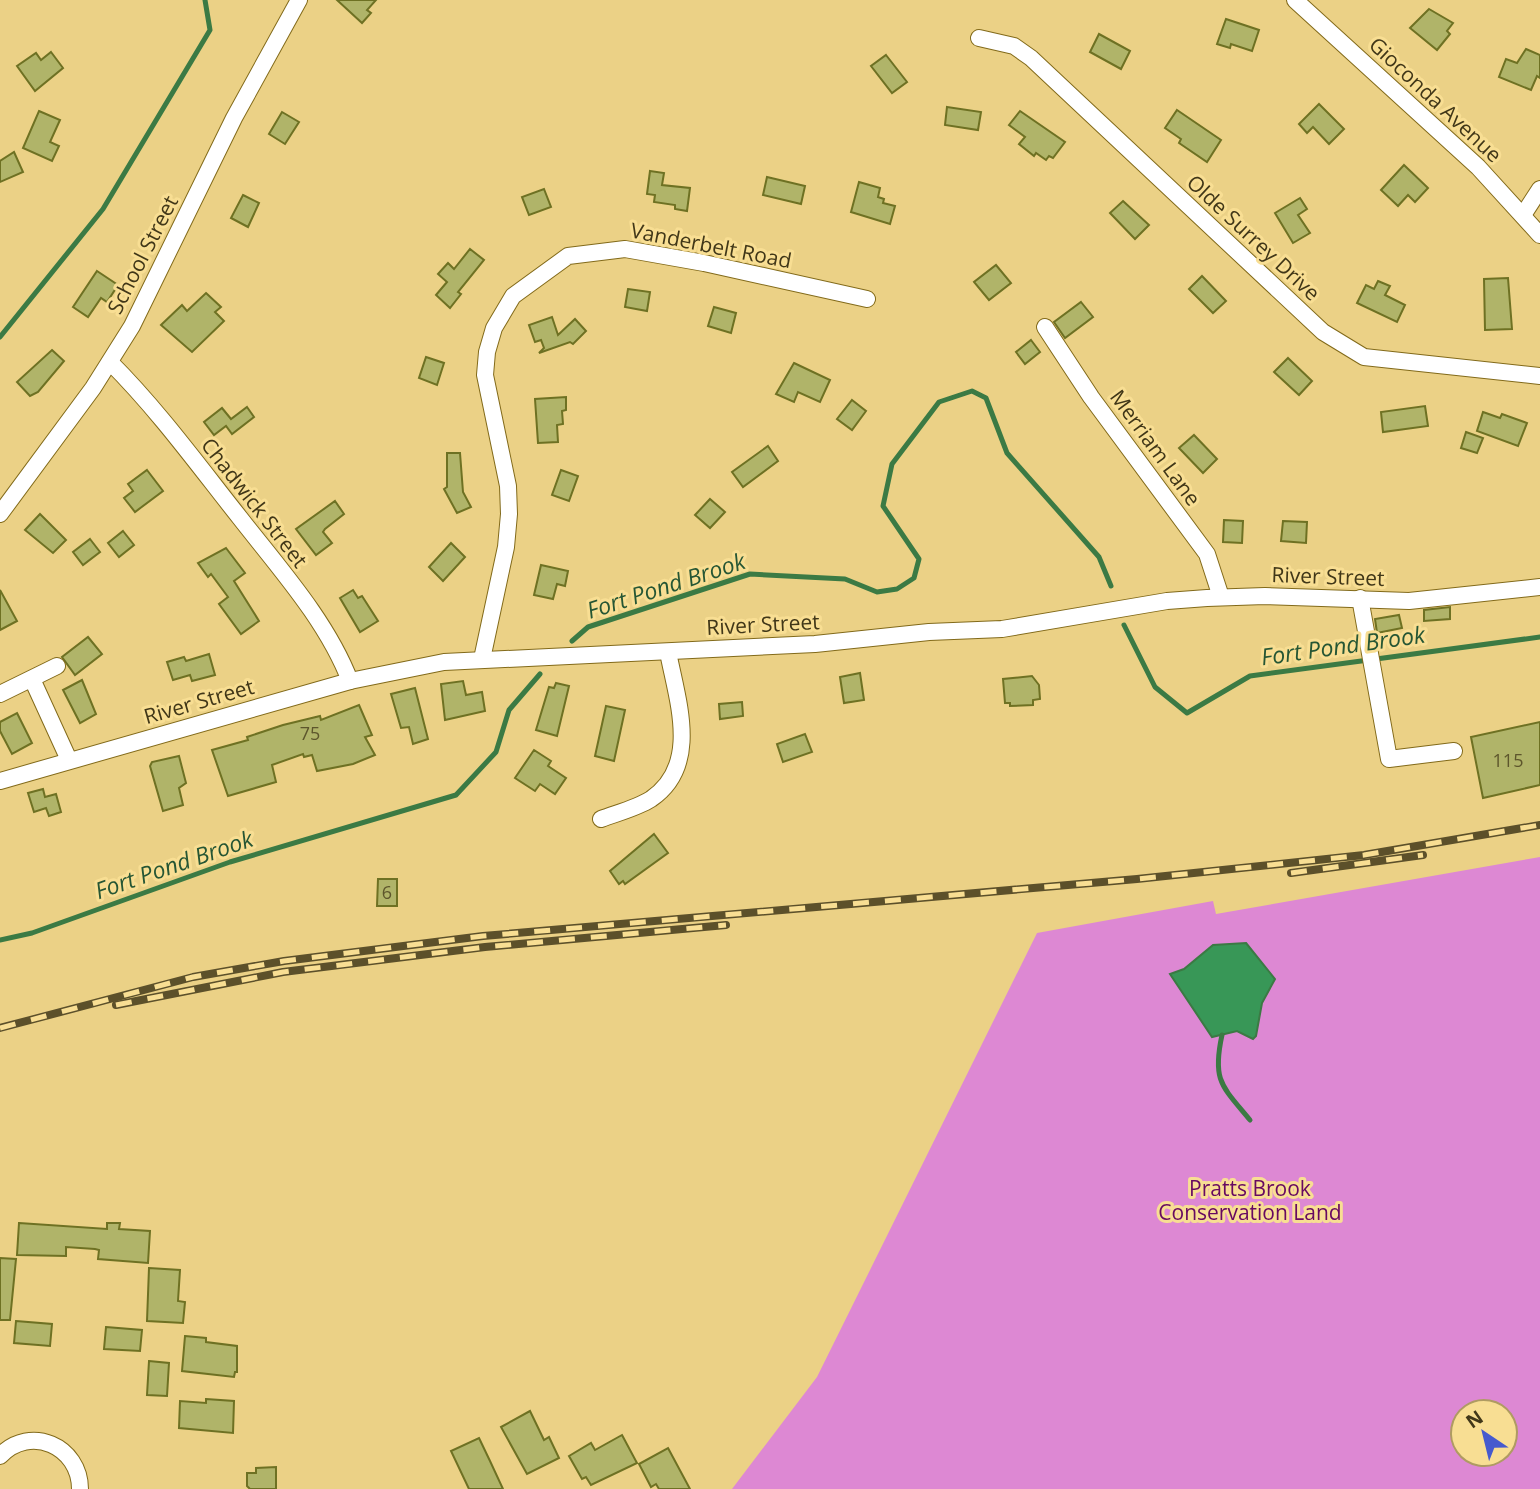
<svg xmlns="http://www.w3.org/2000/svg" width="1540" height="1489" viewBox="0 0 1540 1489" font-family="'Open Sans',sans-serif">
  <style>
    .green { fill: #dd88d3; fill-rule: evenodd }
    .water { fill: #389757; stroke: #3b7a44; stroke-width: 2 }
    .lines { fill: none; stroke-linecap: round; stroke-linejoin: round }
    .stream { stroke: #3b7a44; stroke-width: 5 }
    .building { fill: #b0b469; stroke: #6e7123; stroke-width: 2 }
    .minor-casing { stroke: #826a1a; stroke-width: 18 }
    .minor { stroke: #fff; stroke-width: 16 }
    .rail-casing { stroke: #5c502a; stroke-width: 8 }
    .rail { stroke: #f8de93; stroke-width: 5; stroke-dasharray: 16; stroke-linecap: butt }
    .labels { text-anchor: middle; stroke-width: 6; stroke-linejoin: round; paint-order: stroke }
    .number-label { font-size: 18px; fill: #5d562c }
    .street-label { font-size: 21px; fill: #413718; stroke: #f8de93 }
    .park-label { font-size: 21px; fill: #670961; stroke: #f8de93 }
    .water-label { font-size: 23px; font-style: italic; fill: #265634; stroke: #f8de93 }
  </style>
  <rect width="100%" height="100%" fill="#ebd186"/>
  <path class="green" d="M1540 857V1489H732L817 1377 1037 933 1213 901 1216 914ZM1463 1412H1505V1454H1463Z"/>
  <path class="water" d="M1246 943 1275 979 1262 1003 1256 1036 1253 1039 1237 1031 1212 1037 1170 974 1184 969 1213 945Z"/>
  <g class="lines">
    <g class="stream">
      <path d="M0 337 103 209 210 30 205 0"/>
      <path d="M1124 625 1155 687 1187 713 1250 676 1540 637"/>
      <path d="M572 641 588 627 750 574 845 579 877 592 897 589 914 578 919 559 883 506 892 464 939 402 972 391 986 398 1007 453 1099 557 1111 586"/>
      <path d="M0 940 32 933 230 862 456 795 496 752 509 710 540 674"/>
      <path d="M1222 1035C1212 1081 1222 1086 1250 1120"/>
    </g>
  </g>
  <g class="building">
    <path d="M337 0H376L367 10 371 13 362 23Z"/>
    <path d="M1429 9 1453 23 1447 31 1450 34 1437 50 1410 28Z"/>
    <path d="M1226 19 1259 30 1252 51 1231 44 1230 48 1217 44Z"/>
    <path d="M1099 34 1130 51 1121 69 1090 52Z"/>
    <path d="M1526 49 1540 55V78L1537 76 1531 90 1499 77 1506 59 1517 63Z"/>
    <path d="M51 52 63 68 35 91 17 66 36 53 41 60Z"/>
    <path d="M886 55 907 82 892 93 871 66Z"/>
    <path d="M1319 104 1344 129 1329 144 1313 127 1307 133 1299 124Z"/>
    <path d="M947 107 981 112 978 130 945 125Z"/>
    <path d="M1177 110 1221 140 1207 162 1179 143 1181 139 1165 128Z"/>
    <path d="M39 111 60 120 50 142 59 146 52 161 23 148Z"/>
    <path d="M1020 111 1065 142 1053 158 1049 156 1046 160 1036 153 1034 156 1019 144 1025 137 1009 125Z"/>
    <path d="M282 112 299 122 285 144 269 134Z"/>
    <path d="M14 152 23 172 0 182V161Z"/>
    <path d="M1404 165 1428 188 1415 202 1408 195 1398 206 1381 190Z"/>
    <path d="M650 171 664 173 662 185 690 188 687 211 675 209V205L654 202 655 195 647 194Z"/>
    <path d="M767 177 805 186 801 204 763 195Z"/>
    <path d="M859 182 880 188 878 197 884 199 883 203 895 206 890 224 851 212Z"/>
    <path d="M544 189 551 207 529 215 522 197Z"/>
    <path d="M243 195 259 203 248 227 231 218Z"/>
    <path d="M1300 198 1307 209 1298 215 1310 233 1293 243 1275 213Z"/>
    <path d="M1123 201 1149 225 1135 239 1110 213Z"/>
    <path d="M470 249 484 260 458 292 461 294 450 308 436 295 447 282 438 274 448 263 454 269Z"/>
    <path d="M996 265 1011 283 989 300 974 282Z"/>
    <path d="M97 271 118 285 107 302 101 298 88 317 73 307Z"/>
    <path d="M1202 276 1226 301 1213 313 1189 289Z"/>
    <path d="M1508 278 1512 329 1485 330 1484 279Z"/>
    <path d="M1378 281 1390 286 1385 295 1405 305 1397 322 1357 303 1366 285 1374 289Z"/>
    <path d="M628 289 650 292 647 311 625 307Z"/>
    <path d="M206 293 221 307 215 312 224 321 192 352 161 325 182 305 187 311Z"/>
    <path d="M1081 302 1093 317 1065 338 1054 322Z"/>
    <path d="M714 307 736 313 731 333 708 326Z"/>
    <path d="M552 317 558 335 575 319 586 331 573 344 570 342 539 353 544 348 541 340 535 342 529 325Z"/>
    <path d="M1031 340 1040 352 1025 364 1016 352Z"/>
    <path d="M52 350 64 361 38 392 30 396 17 382Z"/>
    <path d="M426 357 444 363 437 385 419 378Z"/>
    <path d="M1288 358 1312 381 1299 395 1274 372Z"/>
    <path d="M794 363 830 380 820 402 798 392 794 402 776 394Z"/>
    <path d="M566 397V410L562 411 563 424 557 425 558 442 538 443 535 399Z"/>
    <path d="M852 400 866 411 852 430 837 419Z"/>
    <path d="M1425 406 1428 426 1383 432 1381 412Z"/>
    <path d="M247 407 254 417 232 434 226 426 214 435 204 422 222 408 231 419Z"/>
    <path d="M1483 412 1500 418 1502 414 1527 423 1518 446 1477 431Z"/>
    <path d="M1466 432 1483 438 1477 453 1461 448Z"/>
    <path d="M1194 435 1217 459 1203 473 1179 448Z"/>
    <path d="M768 446 778 461 743 487 732 472Z"/>
    <path d="M447 453H460L463 492 471 507 457 513 444 489 447 487Z"/>
    <path d="M147 470 163 491 135 512 124 498 133 491 128 484Z"/>
    <path d="M561 470 578 476 569 501 552 495Z"/>
    <path d="M710 499 725 512 710 528 695 515Z"/>
    <path d="M335 501 344 514 325 529 323 532 332 543 316 555 296 529Z"/>
    <path d="M40 514 66 540 53 553 25 530Z"/>
    <path d="M1224 520 1243 521 1242 543 1223 542Z"/>
    <path d="M1283 521 1307 522 1306 543 1281 541Z"/>
    <path d="M123 531 134 545 119 557 108 543Z"/>
    <path d="M90 539 100 552 83 565 73 552Z"/>
    <path d="M451 543 465 557 443 581 429 567Z"/>
    <path d="M226 548 245 573 234 581 259 621 241 634 219 604 228 597 211 574 208 577 198 563Z"/>
    <path d="M541 565 568 571 565 586 557 584 553 599 534 595Z"/>
    <path d="M0 590 17 621 0 630Z"/>
    <path d="M353 590 358 598 362 596 378 621 360 632 340 598Z"/>
    <path d="M1450 607V619L1424 621V610Z"/>
    <path d="M1399 615 1402 628 1377 633 1375 619Z"/>
    <path d="M88 637 102 654 75 675 62 657Z"/>
    <path d="M209 654 215 675 192 681 190 675 173 680 167 662 184 657 186 661Z"/>
    <path d="M860 673 864 700 844 703 840 677Z"/>
    <path d="M1032 676 1039 685 1040 699 1033 700V705L1010 706V703H1005L1003 679Z"/>
    <path d="M82 680 96 714 80 723 63 690Z"/>
    <path d="M463 681 466 695 482 692 485 711 445 720 441 684Z"/>
    <path d="M556 683 569 686 557 736 536 730 549 687 554 688Z"/>
    <path d="M415 688 428 739 413 744 409 727 401 728 391 694Z"/>
    <path d="M742 702 743 716 720 719 719 704Z"/>
    <path d="M359 705 372 735 365 737 375 755 353 764 317 771 312 755 304 757 303 754 272 765 276 782 228 796 212 750 248 740 247 737 283 725 320 716 321 720Z"/>
    <path d="M606 706 625 710 614 761 595 756Z"/>
    <path d="M17 713 32 743 12 754 0 731V722Z"/>
    <path d="M1540 722V785L1483 798 1471 737Z"/>
    <path d="M805 734 812 752 783 762 777 744Z"/>
    <path d="M534 750 551 761 548 766 566 778 555 794 540 784 535 791 515 778Z"/>
    <path d="M179 756 186 783 179 788 183 805 163 811 150 766 152 762Z"/>
    <path d="M43 789 45 797 56 794 61 812 49 816 46 808 34 812 28 793Z"/>
    <path d="M654 834 668 853 625 884 623 881 619 884 610 871Z"/>
    <path d="M378 879H397V906H377Z"/>
    <path d="M19 1223 107 1229V1223H120L119 1229 150 1231 148 1263 98 1259 99 1250 95 1249 66 1247V1256L17 1255Z"/>
    <path d="M0 1258 16 1259 10 1320H0Z"/>
    <path d="M149 1268 180 1270 178 1301 185 1302 183 1323 147 1321Z"/>
    <path d="M16 1321 52 1324 50 1346 14 1343Z"/>
    <path d="M106 1327 142 1330 140 1351 104 1349Z"/>
    <path d="M185 1336 206 1338V1342L237 1346V1372H235L234 1377 182 1371Z"/>
    <path d="M149 1361 169 1363 167 1396 147 1395Z"/>
    <path d="M206 1399 234 1401 233 1433 179 1428 180 1401 206 1403Z"/>
    <path d="M530 1411 544 1440 549 1437 559 1458 527 1474 501 1427Z"/>
    <path d="M622 1435 637 1463 591 1485 586 1477 582 1479 569 1456 591 1443 595 1450Z"/>
    <path d="M479 1438 490 1461 503 1489H469L451 1451Z"/>
    <path d="M668 1448 690 1489H659L656 1484 651 1487 639 1464Z"/>
    <path d="M276 1467V1489H250L247 1486V1473H256V1468Z"/>
  </g>
  <g class="lines">
    <g class="minor-casing">
      <g id="minor">
        <path d="M1295 0 1478 167 1540 235"/>
        <path d="M979 38 1014 46 1031 58 1323 332 1364 357 1540 376"/>
        <path d="M1523 215 1540 189"/>
        <path d="M1045 327 1091 397 1207 554 1221 597"/>
        <path d="M110 362C158 410 198 465 240 518 279 568 327 621 350 681"/>
        <path d="M0 514 93 388 132 326 234 118 299 0"/>
        <path d="M1360 598 1389 759 1454 751"/>
        <path d="M482 659 506 547 509 514 508 486 485 375 487 352 494 328 513 296 568 256 625 249 704 263 867 299"/>
        <path d="M32 679 69 760"/>
        <path d="M0 694 57 666"/>
        <path d="M0 781 350 681 444 662 815 644 929 632 1002 629 1167 601 1207 598 1265 596 1409 601 1540 587"/>
        <path d="M601 819C617 813 637 808 651 799 701 765 677 700 668 652"/>
        <path d="M0 1456C30 1424 80 1446 80 1489"/>
      </g>
    </g>
    <use href="#minor" class="minor"/>
    <g class="rail-casing">
      <g id="rail">
        <path d="M1291 873 1423 855"/>
        <path d="M116 1005 283 972 485 947 726 925"/>
        <path d="M0 1028 193 977 284 961 483 936 1137 879 1364 855 1540 825"/>
      </g>
    </g>
    <use href="#rail" class="rail"/>
  </g>
  <g class="labels">
    <g class="number-label">
      <text x="310" y="740">75</text>
      <text x="1508" y="767">115</text>
      <text x="387" y="899">6</text>
    </g>
    <g class="street-label">
      <text transform="translate(1435 100) rotate(43)" y="7">Gioconda Avenue</text>
      <text transform="translate(1253 238) rotate(43)" y="7">Olde Surrey Drive</text>
      <text transform="translate(711 246) rotate(11)" y="7">Vanderbelt Road</text>
      <text transform="translate(143 255) rotate(-63)" y="7">School Street</text>
      <text transform="translate(1155 448) rotate(54)" y="7">Merriam Lane</text>
      <text transform="translate(254 503) rotate(52)" y="7">Chadwick Street</text>
      <text transform="translate(1328 577) rotate(2)" y="7">River Street</text>
      <text transform="translate(763 625) rotate(-3)" y="7">River Street</text>
      <text transform="translate(199 702) rotate(-16)" y="7">River Street</text>
    </g>
    <g class="park-label">
      <text x="1250" y="1196">Pratts Brook<tspan x="1250" dy="24">Conservation Land</tspan></text>
    </g>
    <g class="water-label">
      <text transform="translate(666 586) rotate(-18)" y="8">Fort Pond Brook</text>
      <text transform="translate(1343 646) rotate(-8)" y="8">Fort Pond Brook</text>
      <text transform="translate(174 865) rotate(-19)" y="8">Fort Pond Brook</text>
    </g>
  </g>
  <g transform="translate(1484 1433) rotate(325)"><circle r="33" fill="#f8de93" stroke="#af9b62" stroke-width="2"/>
  <path d="M0-5L12 26L0 18L-12 26Z" fill="#465ace"/>
  <text y="-10" font-size="19" font-weight="bold" text-anchor="middle" fill="#413718">N</text>
  </g>
</svg>
